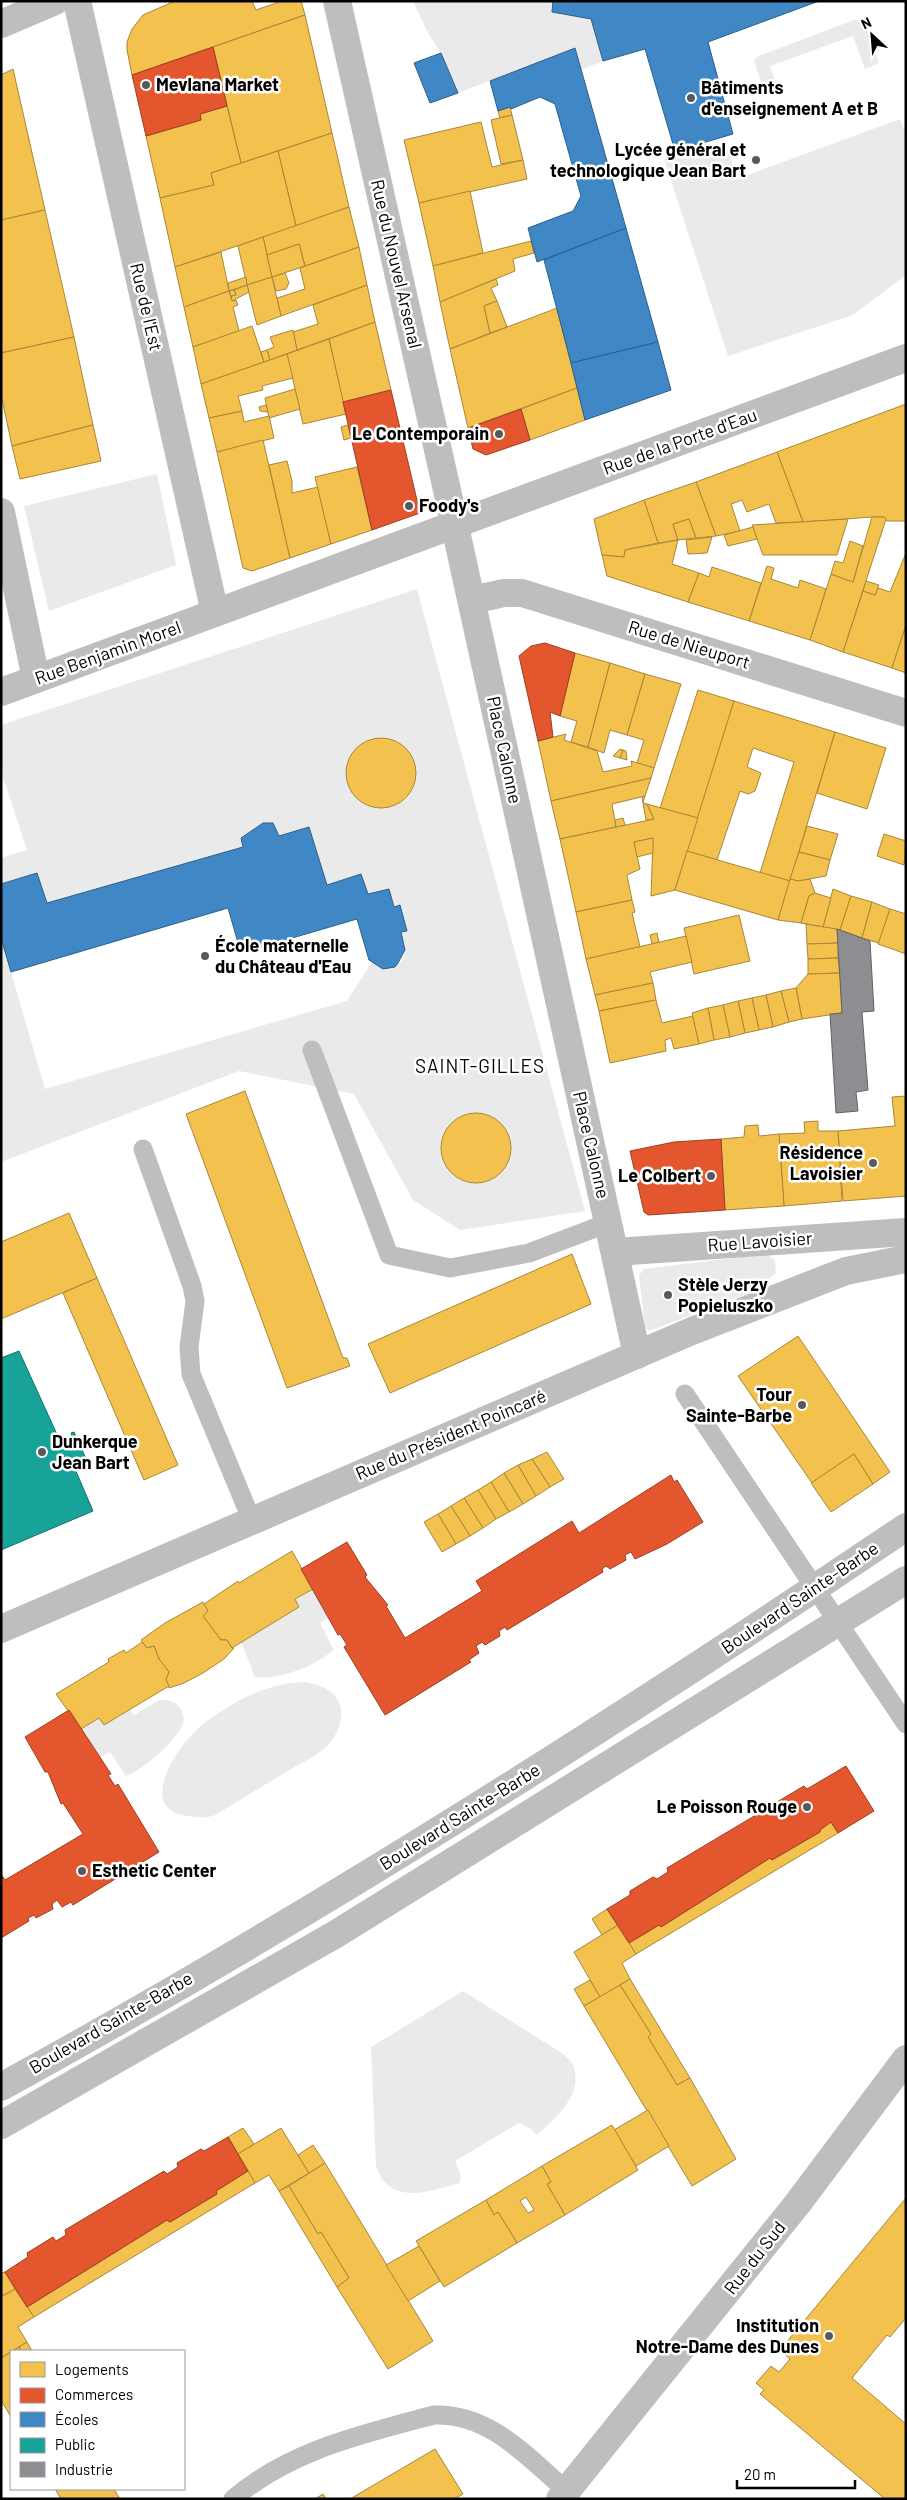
<svg xmlns="http://www.w3.org/2000/svg" width="907" height="2500" viewBox="0 0 907 2500" font-family="Barlow,sans-serif">
  <style>
    .green { fill: #eaeaea }
    .homes { fill: #f2c14e; stroke: #a98737; fill-rule: evenodd }
    .shops { fill: #e4572e; stroke: #a03d20 }
    .schools { fill: #3f88c5; stroke: #2c5f8a }
    .public { fill: #17a398; stroke: #10726a }
    .industry { fill: #8d8d92; stroke: #636366 }
    .lines { fill: none; stroke-linecap: round; stroke-linejoin: round }
    .service { stroke: #bebebe; stroke-width: 19 }
    .minor { stroke: #bebebe; stroke-width: 28 }
    .poi-dot { fill: #595959; stroke: #fff; stroke-width: 2 }
    .labels { text-anchor: middle; stroke-width: 5; stroke-linejoin: round; paint-order: stroke }
    .poi-label { font-size: 18px; font-weight: bold; fill: #000; stroke: #fff; text-anchor: start }
    .street-label { font-size: 18px; fill: #000; stroke: #fff }
    .neighbourhood-label { font-size: 19px; letter-spacing: 1px; fill: #000; stroke: #fff }
  </style>
  <rect width="100%" height="100%" fill="#fff"/>
  <g class="green">
    <path d="M413 1H553L552 12 591 19 603 61 581 70 574 48 458 93 441 53 427 31Z"/>
    <path d="M854 20 861 21 865 24 879 63 865 69 853 36 770 66 778 91 771 94 764 92 754 60 759 56Z"/>
    <path d="M900 119 906 134V275L853 315 728 356 664 159 726 144 737 179Z"/>
    <path d="M157 474 176 565 49 611 24 506Z"/>
    <path d="M417 589 585 1211 460 1230 413 1200 354 1094 239 1071 1 1162V938L45 1089 347 1001 372 962C385 972 406 968 405 948 404 943 402 937 401 932L406 931 394 907 389 889 368 894 361 874 327 885 309 827 279 836 273 823H263L241 838 243 847 47 903 37 874 1 884V858L27 850 1 771V725Z"/>
    <path d="M766 1254 775 1260 776 1273 757 1290 649 1331 645 1327 639 1275 644 1269Z"/>
    <path d="M313 1589 330 1617 320 1623 334 1650C314 1666 281 1680 255 1677L241 1642 299 1607 295 1599Z"/>
    <path d="M304 1682C320 1685 335 1689 340 1705 345 1720 335 1740 324 1749 314 1757 302 1763 291 1769 266 1784 242 1799 217 1814 209 1819 196 1817 187 1816 141 1809 170 1760 188 1739 199 1725 215 1715 230 1706 252 1692 278 1683 304 1682Z"/>
    <path d="M159 1700C168 1700 174 1700 180 1708 183 1712 185 1718 183 1723 178 1740 143 1770 126 1776L110 1752 99 1758 81 1729 99 1718 104 1725 130 1710 134 1715Z"/>
    <path d="M463 1991 557 2050C562 2053 569 2058 572 2063 586 2092 556 2118 537 2135L531 2129 519 2123 455 2161 461 2176 459 2183C428 2192 389 2206 376 2166L371 2047Z"/>
  </g>
  <g class="homes">
    <path d="M175 1H252L256 10 282 1H301L305 15 132 75 127 50V42L132 29 143 15Z"/>
    <path d="M305 15 332 133 241 163 213 47Z"/>
    <path d="M13 69 45 210 1 220V75Z"/>
    <path d="M227 106 241 163 211 173 214 185 160 198 146 136 201 120 200 114Z"/>
    <path d="M510 107 512 115 500 118 498 111Z"/>
    <path d="M512 115 523 160 501 164 491 120Z"/>
    <path d="M481 122 492 167 523 160 527 179 419 203 404 140Z"/>
    <path d="M332 133 349 207 296 226 278 151Z"/>
    <path d="M278 151 296 226 175 267 160 198 214 185 211 173Z"/>
    <path d="M470 191 483 253 433 266 419 203Z"/>
    <path d="M349 207 359 247 305 266 299 244 267 255 263 237Z"/>
    <path d="M45 210 74 337 1 353V220Z"/>
    <path d="M263 237 272 277 247 285 238 246Z"/>
    <path d="M531 241 534 253 513 259 515 271 440 302 433 266Z"/>
    <path d="M299 244 305 266 272 277 267 255Z"/>
    <path d="M359 247 367 285 281 316 277 298 305 289 300 268Z"/>
    <path d="M221 252 229 291 184 307 175 267Z"/>
    <path d="M285 273 289 283 286 289 276 291 272 277Z"/>
    <path d="M246 277 247 285 229 291 228 283Z"/>
    <path d="M272 277 281 316 257 325 247 285Z"/>
    <path d="M496 279 498 285 491 288 497 301 484 306 490 333 450 349 440 302Z"/>
    <path d="M247 285 249 292 232 301 231 296 236 295 234 290Z"/>
    <path d="M367 285 375 322 297 350 293 332 318 324 313 305Z"/>
    <path d="M234 290 236 295 231 296 229 291Z"/>
    <path d="M229 291 232 301 236 300 238 305 233 307 239 331 193 347 184 307Z"/>
    <path d="M497 301 507 327 490 333 484 306Z"/>
    <path d="M557 308 577 388 468 428 450 349Z"/>
    <path d="M375 322 391 390 343 402 329 339Z"/>
    <path d="M252 326 264 362 201 384 193 347Z"/>
    <path d="M293 330 297 350 270 360 267 350 274 347 270 337Z"/>
    <path d="M74 337 93 425 12 446 1 394V353Z"/>
    <path d="M329 339 346 414 303 424 287 354Z"/>
    <path d="M267 350 270 360 264 362 261 352Z"/>
    <path d="M287 354 293 378 262 386 263 390 238 396 242 411 209 418 201 384Z"/>
    <path d="M577 388 585 420 530 440 521 409Z"/>
    <path d="M295 389 300 409 269 418 265 398Z"/>
    <path d="M906 404V521H887L884 517H872L803 522 777 452Z"/>
    <path d="M266 405 268 412 260 411 259 407Z"/>
    <path d="M242 411 244 422 269 416 274 438 217 452 209 418Z"/>
    <path d="M93 425 101 461 20 479 12 446Z"/>
    <path d="M348 425 351 438 344 440 341 427Z"/>
    <path d="M263 440 290 558 252 571 243 568 217 452Z"/>
    <path d="M777 452 803 522 776 523 769 504 747 512 742 500 731 504 740 531 716 536 696 482Z"/>
    <path d="M287 461 292 481V493L318 487 331 544 290 558 269 465Z"/>
    <path d="M357 467 372 530 331 544 315 477Z"/>
    <path d="M696 482 716 536 696 538 689 519 673 524 678 540 658 543 644 500Z"/>
    <path d="M644 500 658 543 625 550 624 557 602 555 594 519Z"/>
    <path d="M872 517H884L886 519 843 652 810 640 831 574 853 582Z"/>
    <path d="M689 519 696 538 678 540 673 524Z"/>
    <path d="M848 519 837 555H763L752 525Z"/>
    <path d="M753 527 757 539 728 546 724 535Z"/>
    <path d="M712 537 707 553 688 554 686 540Z"/>
    <path d="M678 540 672 564 699 573 688 602 607 576 602 555 624 557 625 550Z"/>
    <path d="M850 541 863 546 853 582 831 574 835 561 843 563Z"/>
    <path d="M906 553V625L892 668 843 652 863 591 875 595 878 588 890 592Z"/>
    <path d="M767 566 774 568 771 579 798 588 800 580 826 589 810 640 749 621Z"/>
    <path d="M712 567 761 583 749 621 688 602 699 573 709 577Z"/>
    <path d="M866 581 879 585 875 595 863 591Z"/>
    <path d="M906 625V673L892 668Z"/>
    <path d="M575 653 610 663 588 747 571 742 577 721 560 716Z"/>
    <path d="M610 663 645 674 627 735 610 730 604 753 588 747Z"/>
    <path d="M645 674 681 684 654 768 637 763 644 740 627 735Z"/>
    <path d="M698 690 734 701 698 818 660 808Z"/>
    <path d="M734 701 835 732 790 881 760 873 794 762 753 748 747 767 761 773 755 791 748 794 740 791 717 860 687 851Z"/>
    <path d="M835 732 886 748 867 809 817 793Z"/>
    <path d="M566 734 564 740 597 751 603 772 632 766 631 761 654 768 651 778 551 801 538 741Z"/>
    <circle cx="381" cy="773" r="35"/>
    <path d="M620 749 623 750 620 758 613 756Z"/>
    <path d="M623 750 626 751 627 760 620 758Z"/>
    <path d="M651 778 645 796 612 804 616 827 560 839 551 801Z"/>
    <path d="M645 796 643 803 647 804 654 819 646 820 642 797Z"/>
    <path d="M647 804 698 818 675 890 651 896 653 838 634 842 640 869 627 875 632 900 576 912 560 839 654 819Z"/>
    <path d="M623 818 625 825 616 827 615 820Z"/>
    <path d="M807 826 838 834 830 860 799 852Z"/>
    <path d="M884 834 906 841 904 865 877 856Z"/>
    <path d="M653 838V853L637 857 634 842Z"/>
    <path d="M687 851 790 881 778 920 675 890Z"/>
    <path d="M799 852 830 860 826 876 798 881 790 879Z"/>
    <path d="M790 879 798 881 810 879 815 893 809 896 801 923 778 920Z"/>
    <path d="M833 889 851 896 840 930 823 927Z"/>
    <path d="M815 893 831 898 823 927 801 923 809 896Z"/>
    <path d="M851 896 872 902 862 938 840 930Z"/>
    <path d="M632 900 635 912 632 913 640 947 586 959 576 912Z"/>
    <path d="M872 902 890 909 879 943 862 938Z"/>
    <path d="M890 909 906 914V954L878 944Z"/>
    <path d="M739 915 750 961 694 974 684 928Z"/>
    <path d="M806 924 837 929 838 943 807 944Z"/>
    <path d="M657 933 659 943 652 944 650 935Z"/>
    <path d="M686 936 692 962 650 972 653 983 595 995 586 959Z"/>
    <path d="M838 943V958L808 959 807 944Z"/>
    <path d="M838 958 840 973 808 974V959Z"/>
    <path d="M840 973 842 1013 802 1019 796 988 808 974Z"/>
    <path d="M653 983 656 1000 599 1011 595 995Z"/>
    <path d="M796 988 802 1019 789 1022 781 991Z"/>
    <path d="M781 991 789 1022 773 1027 766 995Z"/>
    <path d="M766 995 773 1027 759 1030 752 998Z"/>
    <path d="M752 998 759 1030 745 1033 738 1001Z"/>
    <path d="M656 1000 662 1023 693 1016 699 1044 674 1049 671 1038 665 1040 666 1051 610 1063 599 1011Z"/>
    <path d="M738 1001 745 1033 730 1037 723 1005Z"/>
    <path d="M723 1005 730 1037 714 1040 708 1008Z"/>
    <path d="M708 1008 714 1040 699 1044 692 1013Z"/>
    <path d="M245 1091 343 1358H347L350 1366 287 1388 186 1114Z"/>
    <path d="M906 1096V1196L843 1201 838 1131 895 1126 892 1097Z"/>
    <circle cx="476" cy="1148" r="35"/>
    <path d="M818 1121V1131H838L842 1201 784 1206 779 1134 805 1133 804 1122Z"/>
    <path d="M758 1125 759 1136 779 1134 784 1206 725 1210 721 1139 744 1137 745 1126Z"/>
    <path d="M69 1213 97 1278 1 1319V1242Z"/>
    <path d="M572 1254 591 1304 390 1393 368 1344Z"/>
    <path d="M97 1278 178 1465 144 1480 63 1293Z"/>
    <path d="M798 1336 890 1472 873 1484 854 1454 812 1483 738 1376Z"/>
    <path d="M547 1452 564 1479 550 1487 532 1459Z"/>
    <path d="M854 1454 873 1484 831 1512 811 1483Z"/>
    <path d="M532 1459 550 1487 536 1496 518 1465Z"/>
    <path d="M518 1465 536 1496 523 1504 504 1473Z"/>
    <path d="M504 1473 523 1504 509 1512 491 1482Z"/>
    <path d="M491 1482 509 1512 496 1519 478 1490Z"/>
    <path d="M478 1490 496 1519 483 1528 464 1498Z"/>
    <path d="M464 1498 483 1528 470 1536 451 1506Z"/>
    <path d="M451 1506 470 1536 456 1544 438 1514Z"/>
    <path d="M438 1514 456 1544 442 1552 424 1522Z"/>
    <path d="M292 1551 313 1589 295 1599 299 1607 232 1648 227 1640H221L203 1616 208 1611 204 1604 238 1581 239 1583Z"/>
    <path d="M203 1602 208 1611 203 1616 221 1640H227L232 1648H234L224 1659 203 1673 184 1683 169 1688 166 1679 169 1672 159 1659 154 1646 147 1648 141 1640 165 1623Z"/>
    <path d="M142 1642 147 1648 154 1646 159 1659 169 1672 166 1679 169 1686 104 1725 99 1718 81 1729 56 1694 109 1662 108 1659 124 1650 126 1653Z"/>
    <path d="M831 1822 838 1833 636 1954 629 1943 659 1925 661 1927 770 1858 772 1860 820 1832V1830Z"/>
    <path d="M607 1909 618 1925 602 1935 592 1919Z"/>
    <path d="M618 1925 636 1954 622 1963 630 1979 600 1997 574 1952Z"/>
    <path d="M630 1979 690 2078 677 2085 648 2037 651 2034 620 1985Z"/>
    <path d="M590 1980 600 1997 584 2006 574 1989Z"/>
    <path d="M620 1985 651 2034 648 2037 677 2085 690 2078 736 2159 692 2186 584 2006Z"/>
    <path d="M648 2110 669 2146 636 2166 614 2130Z"/>
    <path d="M612 2125 638 2170 565 2215 547 2184 551 2182 542 2166Z"/>
    <path d="M243 2128 254 2144 238 2154 228 2137Z"/>
    <path d="M281 2128 309 2173 279 2191 269 2175 255 2183 238 2154Z"/>
    <path d="M313 2145 325 2163 309 2173 298 2155Z"/>
    <path d="M325 2163 433 2341 388 2369 337 2287 349 2278 321 2232 318 2234 289 2186Z"/>
    <path d="M542 2166 551 2182 547 2184 565 2215 517 2243 498 2212 494 2215 486 2200ZM526 2197 534 2210 528 2213 520 2201Z"/>
    <path d="M248 2171 255 2183 34 2317 27 2307 167 2220 170 2222 217 2194 216 2191Z"/>
    <path d="M289 2186 318 2234 321 2232 349 2278 337 2287 279 2191Z"/>
    <path d="M906 2198V2318L890 2337 887 2335 852 2378 906 2424V2499H885L760 2394 764 2390 756 2383 771 2366 779 2372 790 2359 780 2350Z"/>
    <path d="M486 2200 494 2215 498 2212 517 2243 444 2287 416 2241Z"/>
    <path d="M419 2246 440 2281 408 2301 386 2265Z"/>
    <path d="M5 2272 15 2289 1 2297V2273Z"/>
    <path d="M15 2289 34 2317 18 2327 27 2342 1 2358V2297Z"/>
    <path d="M27 2342 32 2351H21L19 2347Z"/>
    <path d="M19 2347 21 2351H11V2417L1 2400V2358Z"/>
    <path d="M435 2449 463 2494 454 2499H350Z"/>
    <path d="M55 2489H114L120 2499H61Z"/>
    <path d="M323 2494 326 2499H315Z"/>
  </g>
  <g class="shops">
    <path d="M213 47 227 106 200 114 201 120 146 136 132 75Z"/>
    <path d="M391 390 420 513 372 530 343 402Z"/>
    <path d="M521 409 530 440 486 455 473 449 468 428Z"/>
    <path d="M545 643 575 653 560 716 550 712 553 737 538 741 519 656 531 646Z"/>
    <path d="M721 1139 725 1210 648 1215 644 1212 630 1151 674 1142Z"/>
    <path d="M671 1475 674 1482 677 1480 703 1522 667 1544 635 1559 631 1552 625 1555 626 1560 610 1569 606 1566 602 1569 603 1572 507 1630 505 1627 499 1631 500 1636 485 1645 482 1642 476 1646 479 1653 469 1660 471 1662 385 1715 344 1647 347 1645 340 1634 338 1635 301 1569 347 1542 367 1575 365 1577 388 1605 386 1606 405 1638 482 1591 476 1581 572 1521 579 1533Z"/>
    <path d="M69 1710 111 1774 108 1775 115 1786 118 1784 159 1852 73 1905 71 1902 62 1907 57 1900 52 1904 53 1909 36 1918 34 1915 28 1918 29 1921 1 1938V1874L5 1880 83 1834 63 1803 61 1804 48 1772H45L25 1737Z"/>
    <path d="M846 1766 874 1811 838 1833 831 1822 820 1830V1832L772 1860 770 1858 661 1927 659 1925 629 1943 607 1909 630 1895V1891L653 1877 657 1879 668 1872 667 1868 766 1809 769 1812 779 1806 777 1802 804 1786 807 1789Z"/>
    <path d="M228 2137 248 2171 216 2191 217 2194 170 2222 167 2220 27 2307 5 2272 28 2257 27 2253 53 2237 56 2241 66 2235 65 2230 164 2171 167 2174 178 2167 177 2163 201 2149 204 2151Z"/>
  </g>
  <g class="schools">
    <path d="M553 1H819L708 42 733 134 675 151 645 49 603 61 591 19 552 12Z"/>
    <path d="M575 48 626 228 537 262 528 228 573 211 581 196 555 104 540 97 511 109 510 107 498 111 490 81Z"/>
    <path d="M441 53 458 93 430 103 414 63Z"/>
    <path d="M626 228 658 342 571 363 544 260Z"/>
    <path d="M658 342 671 390 585 420 571 363Z"/>
    <path d="M263 823H273L279 836 309 827 327 885 361 874 368 894 389 889 394 907 400 905 407 931 401 932 405 950 398 963 395 967 383 969 369 960 357 919 241 953 228 908 11 972 1 938V884L37 873 47 903 243 847 241 838Z"/>
  </g>
  <path class="public" d="M19 1351 60 1441 72 1436 71 1433 74 1432 88 1463 75 1469 93 1511 1 1550V1358Z"/>
  <path class="industry" d="M837 929 870 941 874 1011 862 1012 868 1090 856 1092 858 1111 836 1113 830 1014 842 1013Z"/>
  <g class="lines">
    <g class="service">
      <path d="M312 1050 389 1255 450 1268 529 1253 608 1223"/>
      <path d="M143 1149 192 1286 195 1301 189 1347 191 1374 252 1521"/>
      <path d="M685 1394 906 1724"/>
      <path d="M233 2499C290 2450 363 2434 434 2415 490 2413 527 2457 567 2491"/>
    </g>
    <g class="minor">
      <path d="M77 1 215 613"/>
      <path d="M337 1 447 490 637 1355"/>
      <path d="M1 24 55 1"/>
      <path d="M1 512 36 679"/>
      <path d="M472 600 504 593H522L906 713"/>
      <path d="M1 692 906 358"/>
      <path d="M615 1252 906 1232"/>
      <path d="M1 1629 692 1331 846 1271 906 1259"/>
      <path d="M1 2087C312 1916 612 1725 906 1527"/>
      <path d="M1 2125 336 1934 906 1580"/>
      <path d="M560 2499 798 2203 906 2059"/>
    </g>
  </g>
  <g class="poi-dot">
    <circle cx="146" cy="85" r="5"/>
    <circle cx="691" cy="98" r="5"/>
    <circle cx="756" cy="160" r="5"/>
    <circle cx="499" cy="434" r="5"/>
    <circle cx="409" cy="506" r="5"/>
    <circle cx="205" cy="956" r="5"/>
    <circle cx="873" cy="1163" r="5"/>
    <circle cx="711" cy="1176" r="5"/>
    <circle cx="668" cy="1295" r="5"/>
    <circle cx="802" cy="1405" r="5"/>
    <circle cx="42" cy="1452" r="5"/>
    <circle cx="807" cy="1807" r="5"/>
    <circle cx="82" cy="1871" r="5"/>
    <circle cx="829" cy="2336" r="5"/>
  </g>
  <g class="labels">
    <g class="poi-label">
      <text x="156" y="91">Mevlana Market</text>
      <text x="701" y="94">Bâtiments<tspan x="701" dy="21">d'enseignement A et B</tspan></text>
      <text x="746" y="156" text-anchor="end">Lycée général et<tspan x="746" dy="21">technologique Jean Bart</tspan></text>
      <text x="489" y="440" text-anchor="end">Le Contemporain</text>
      <text x="419" y="512">Foody's</text>
      <text x="215" y="952">École maternelle<tspan x="215" dy="21">du Château d'Eau</tspan></text>
      <text x="863" y="1159" text-anchor="end">Résidence<tspan x="863" dy="21">Lavoisier</tspan></text>
      <text x="701" y="1182" text-anchor="end">Le Colbert</text>
      <text x="678" y="1291">Stèle Jerzy<tspan x="678" dy="21">Popieluszko</tspan></text>
      <text x="792" y="1401" text-anchor="end">Tour<tspan x="792" dy="21">Sainte-Barbe</tspan></text>
      <text x="52" y="1448">Dunkerque<tspan x="52" dy="21">Jean Bart</tspan></text>
      <text x="797" y="1813" text-anchor="end">Le Poisson Rouge</text>
      <text x="92" y="1877">Esthetic Center</text>
      <text x="819" y="2332" text-anchor="end">Institution<tspan x="819" dy="21">Notre-Dame des Dunes</tspan></text>
    </g>
    <g class="street-label">
      <text transform="translate(396 264) rotate(77)" y="6">Rue du Nouvel Arsenal</text>
      <text transform="translate(146 307) rotate(77)" y="6">Rue de l'Est</text>
      <text transform="translate(680 442) rotate(-20)" y="6">Rue de la Porte d'Eau</text>
      <text transform="translate(689 645) rotate(17)" y="6">Rue de Nieuport</text>
      <text transform="translate(108 653) rotate(-20)" y="6">Rue Benjamin Morel</text>
      <text transform="translate(504 750) rotate(78)" y="6">Place Calonne</text>
      <text transform="translate(591 1145) rotate(77)" y="6">Place Calonne</text>
      <text transform="translate(760 1242) rotate(-4)" y="6">Rue Lavoisier</text>
      <text transform="translate(451 1435) rotate(-23)" y="6">Rue du Président Poincaré</text>
      <text transform="translate(800 1598) rotate(-34)" y="6">Boulevard Sainte-Barbe</text>
      <text transform="translate(460 1817) rotate(-32)" y="6">Boulevard Sainte-Barbe</text>
      <text transform="translate(111 2023) rotate(-30)" y="6">Boulevard Sainte-Barbe</text>
      <text transform="translate(755 2258) rotate(-52)" y="6">Rue du Sud</text>
    </g>
    <g class="neighbourhood-label">
      <text x="480" y="1073">SAINT-GILLES</text>
    </g>
  </g>
  <rect width="907" height="2500" fill="none" stroke="#000000" stroke-width="5"/>
  <rect x="10" y="2350" width="175" height="140" fill="#ffffff" stroke="#999999"/>
  <rect x="20" y="2362" width="25" height="15" fill="#f2c14e" stroke="#999999"/>
  <text x="55" y="2375" font-size="15" fill="#000000">Logements</text>
  <rect x="20" y="2388" width="25" height="15" fill="#e4572e" stroke="#999999"/>
  <text x="55" y="2400" font-size="15" fill="#000000">Commerces</text>
  <rect x="20" y="2412" width="25" height="15" fill="#3f88c5" stroke="#999999"/>
  <text x="55" y="2425" font-size="15" fill="#000000">Écoles</text>
  <rect x="20" y="2438" width="25" height="15" fill="#17a398" stroke="#999999"/>
  <text x="55" y="2450" font-size="15" fill="#000000">Public</text>
  <rect x="20" y="2462" width="25" height="15" fill="#8d8d92" stroke="#999999"/>
  <text x="55" y="2475" font-size="15" fill="#000000">Industrie</text>
  <g transform="translate(872 35) rotate(334)" stroke="#ffffff" stroke-width="4" paint-order="stroke">
  <path d="M0-4L9 19L0 12L-9 19Z" fill="#000000"/>
  <text y="-8" font-size="14" font-weight="bold" text-anchor="middle" fill="#000000">N</text>
  </g>
  <path d="M737 2480v8h118v-8" fill="none" stroke="#000000" stroke-width="2.5"/>
  <text x="744" y="2480" font-size="15" fill="#000000" stroke="#ffffff" stroke-width="4" paint-order="stroke">20 m</text>
</svg>
